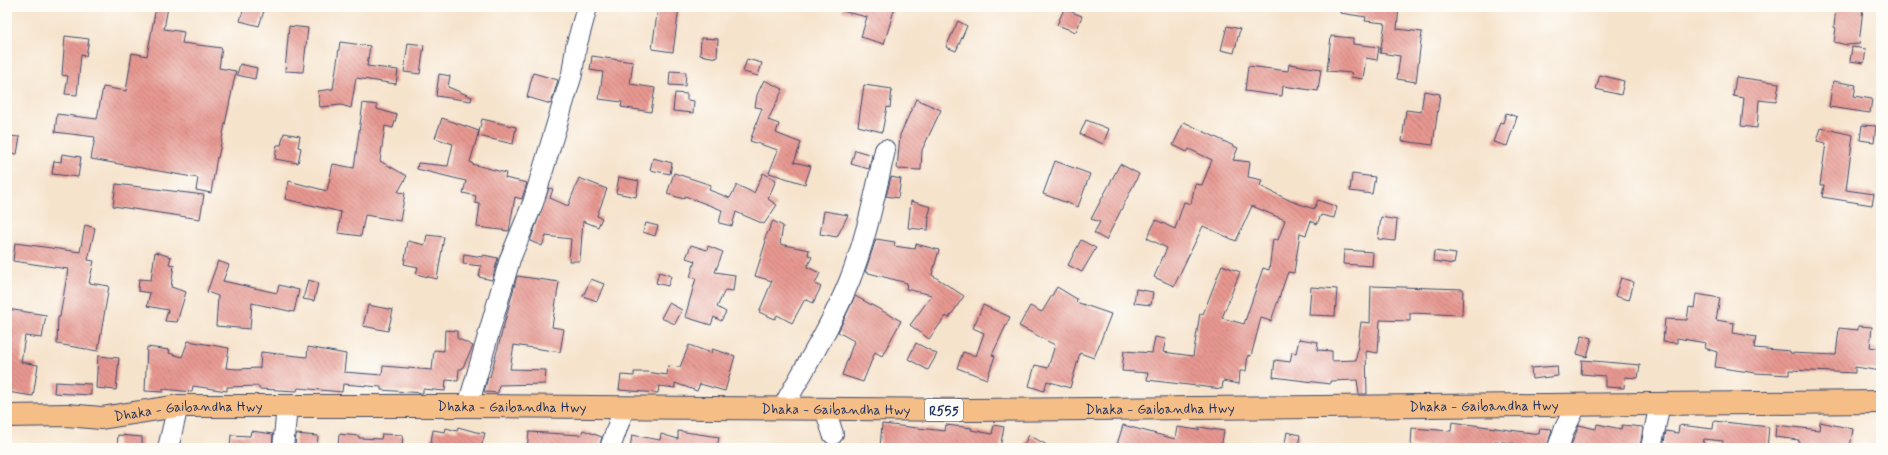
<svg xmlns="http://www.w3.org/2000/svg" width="1888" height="455" viewBox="0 0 1888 455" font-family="Mynerve,sans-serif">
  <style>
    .building { fill: url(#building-back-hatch) }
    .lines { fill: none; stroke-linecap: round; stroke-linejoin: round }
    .minor-casing { stroke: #3c4a6e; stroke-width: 22 }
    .major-casing { stroke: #3c4a6e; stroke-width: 24 }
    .minor { stroke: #fff; stroke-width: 20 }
    .major { stroke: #f6be87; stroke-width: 22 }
    .labels { text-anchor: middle; stroke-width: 3; stroke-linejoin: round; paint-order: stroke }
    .shield { fill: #fdfcf7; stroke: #5f6c8c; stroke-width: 1 }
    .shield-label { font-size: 13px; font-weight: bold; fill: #1b2f5e }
    .street-label { font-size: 14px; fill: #1b2f5e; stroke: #fdfcf7 }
  </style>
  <defs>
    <pattern id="building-back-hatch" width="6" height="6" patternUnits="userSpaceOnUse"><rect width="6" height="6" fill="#e79790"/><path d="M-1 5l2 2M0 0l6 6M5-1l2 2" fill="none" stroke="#ba7c79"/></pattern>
  </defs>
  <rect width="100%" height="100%" fill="#fdfcf7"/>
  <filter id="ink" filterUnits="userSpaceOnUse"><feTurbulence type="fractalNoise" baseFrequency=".025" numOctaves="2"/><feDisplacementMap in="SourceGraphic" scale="8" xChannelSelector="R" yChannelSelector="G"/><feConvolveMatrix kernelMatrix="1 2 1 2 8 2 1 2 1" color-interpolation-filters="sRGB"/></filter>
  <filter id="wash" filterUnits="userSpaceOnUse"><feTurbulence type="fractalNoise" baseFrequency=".012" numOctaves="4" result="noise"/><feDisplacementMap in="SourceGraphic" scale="16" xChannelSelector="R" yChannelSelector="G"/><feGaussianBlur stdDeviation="0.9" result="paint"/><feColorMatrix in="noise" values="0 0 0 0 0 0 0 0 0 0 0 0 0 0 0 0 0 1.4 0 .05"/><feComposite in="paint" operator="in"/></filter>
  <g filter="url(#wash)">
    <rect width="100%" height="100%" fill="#f6e3cc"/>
    <g id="blocks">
      <g class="building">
        <path d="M156 7H168L164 29 184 32 182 43 222 48 219 68 236 71 218 158 217 157 211 193 196 190 198 178 91 159 95 137 55 132 57 114 97 119 103 87 126 91 132 53 147 56Z"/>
        <path d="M244 7 264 11 259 26 240 21Z"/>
        <path d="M658 7 679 8 673 52 652 49Z"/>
        <path d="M843 7H895L884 44 861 37 867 17 842 11Z"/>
        <path d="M1340 7H1399L1397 29 1422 32 1416 82 1397 79 1400 56 1380 53 1385 23 1365 21 1366 17 1340 13Z"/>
        <path d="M1836 7 1863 8 1859 44 1847 45 1834 42 1836 28 1834 27Z"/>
        <path d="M1064 9 1082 16 1076 32 1057 25Z"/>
        <path d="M958 21 967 26 956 51 946 47Z"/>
        <path d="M289 26 308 28 303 72 285 71Z"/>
        <path d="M1227 26 1240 29 1234 53 1221 50Z"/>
        <path d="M65 36 89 39 86 56 81 55 77 95 65 94 68 76 62 75Z"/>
        <path d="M1331 36 1353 38V44L1379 47 1377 60 1366 58 1363 79 1351 77 1352 73 1327 71Z"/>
        <path d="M701 38 718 39 717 58 700 55Z"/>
        <path d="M340 42 370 46 367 66 398 70 396 84 356 78 351 108 341 105 320 107 318 91 333 89Z"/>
        <path d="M408 43 424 45 420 74 404 72Z"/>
        <path d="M1852 47 1866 49 1864 63 1850 61Z"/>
        <path d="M592 56 633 62 630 84 655 88 651 112 621 107 622 102 599 99 603 72 590 70Z"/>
        <path d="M747 59 762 63 758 76 743 72Z"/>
        <path d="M240 64 257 68 255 79 237 75Z"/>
        <path d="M1289 64 1321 69 1318 91 1283 86 1282 96 1245 91 1248 66 1288 71Z"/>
        <path d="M670 71 686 72 685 86 669 85Z"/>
        <path d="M533 73 558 80 551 104 527 97Z"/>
        <path d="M439 74 450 76 448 87 472 97 471 101 436 96Z"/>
        <path d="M1600 75 1624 81 1621 95 1596 89Z"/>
        <path d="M1736 77 1779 83 1776 102 1759 100 1757 128 1741 126 1744 98 1733 96Z"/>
        <path d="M764 80 783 89 768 120 779 124 776 133 801 143 794 162 811 166 805 184 769 173 778 150 750 141 762 108 755 107 757 95Z"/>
        <path d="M1833 81 1856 85 1854 96 1872 99 1870 113 1829 107Z"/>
        <path d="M864 85 892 89 890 108 887 107 882 132 858 126Z"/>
        <path d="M1424 91 1440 94 1433 145 1402 141 1406 110 1421 112Z"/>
        <path d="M675 93 687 94V100L694 101 693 113 673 111Z"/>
        <path d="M916 99 941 110 922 150 921 170 897 169 900 135Z"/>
        <path d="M363 103 377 105V109L397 115 393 128 385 126 380 161 407 176 398 192 405 193 400 221 365 215 361 236 338 233 341 212 285 199 289 181 327 191 333 164 354 168Z"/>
        <path d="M1506 113 1517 117 1507 146 1493 142 1500 122 1503 123Z"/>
        <path d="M442 118 479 131 470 162 472 163V164L506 173 505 178 527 183 522 199 515 197 509 231 477 227 480 204 475 203 476 196 463 193 466 181 417 169 418 163 448 166 453 144 435 138Z"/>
        <path d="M482 119 516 127 513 144 478 136Z"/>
        <path d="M1086 120 1109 129 1103 144 1080 134Z"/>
        <path d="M1184 122 1238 148 1233 160 1250 162 1248 177 1262 180 1260 186 1291 201 1314 209 1318 200 1337 207 1334 218 1321 215 1317 224 1311 221 1306 235 1300 233 1294 273 1288 272 1271 321 1261 318 1251 356 1248 355 1246 371H1240L1239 384 1223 381 1222 389 1147 380 1148 373 1122 371 1124 351 1152 353 1155 337 1166 339 1163 352 1193 356 1200 313 1203 314 1222 265 1240 272 1222 318 1244 324 1263 268 1269 270 1273 239 1278 240 1285 220 1252 206 1236 241 1203 226 1174 286 1154 277 1167 248 1147 238 1156 220 1175 229 1184 202 1191 204 1195 184 1202 185 1212 160 1189 149 1187 152 1173 145Z"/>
        <path d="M1862 125 1876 126 1874 142 1860 140Z"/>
        <path d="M1821 128 1853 135 1846 190 1874 194 1872 205 1822 197 1824 185H1820L1826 143 1817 141Z"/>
        <path d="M284 133 300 136 298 147 301 148 298 163 275 159 277 145H281Z"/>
        <path d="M7 136 20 137 17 154 7 153Z"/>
        <path d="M855 150 872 155 869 169 851 164Z"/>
        <path d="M62 154 81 157 78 177 52 174 54 161 61 162Z"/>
        <path d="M653 158 672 163 670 174 650 170Z"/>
        <path d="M1055 161 1090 174 1078 207 1043 194Z"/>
        <path d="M1120 164 1139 174 1106 240 1094 233 1100 222 1091 219Z"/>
        <path d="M674 173 711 185 709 190 730 198 737 185 754 193 763 173 776 180 768 199 777 205 764 224 736 212 732 226 719 223 722 210 685 196 684 199 667 194Z"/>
        <path d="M1352 174 1375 177 1372 194 1350 191Z"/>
        <path d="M619 177 639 181 636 197 616 193Z"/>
        <path d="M891 177 901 179 898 198 886 196Z"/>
        <path d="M579 178 607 189 597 216 602 218 598 227 583 221 580 261H569L571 239 546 236 542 246 530 241 549 188 553 189 550 198 568 206Z"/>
        <path d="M116 184 204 195 200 219 113 206Z"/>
        <path d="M911 201 931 207 928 217H929L928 230 908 228Z"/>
        <path d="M824 211 848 215 837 237 820 234Z"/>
        <path d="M1381 217 1397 220 1395 241 1378 239Z"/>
        <path d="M773 221 783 226 780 244 809 250 808 255 812 257 807 267 820 273 815 284 821 287 813 303 805 299 792 323 777 315 775 319 759 312 772 281 755 276 766 241 764 240Z"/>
        <path d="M646 223 658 226 655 236 643 232Z"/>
        <path d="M85 225 95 228 88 260 94 261 89 283 109 286 98 351 57 344 58 317H60L68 269 13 261 15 243 80 252Z"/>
        <path d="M427 235 444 237 437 279 416 274 418 267 404 264 408 241 425 245Z"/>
        <path d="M876 239 895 242 894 246 915 249 916 244 939 250 932 275 964 296 949 318 946 316 929 339 910 325 932 295 906 289 907 283 865 272Z"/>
        <path d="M1081 240 1096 248 1082 272 1068 265Z"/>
        <path d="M691 245 707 250 708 246 723 252 715 272 735 275 733 291 725 290 717 307 726 312 721 321 714 317 711 325 685 317 696 278 690 277 695 261 686 258Z"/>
        <path d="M1344 250 1373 252 1372 266 1343 264Z"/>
        <path d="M1434 251 1456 254 1454 264 1433 261Z"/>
        <path d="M155 252 171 257 169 264 174 265 171 287 186 292 177 322 165 321 168 310 147 306 150 293 138 291 139 279 151 280Z"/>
        <path d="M464 254 483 257V255L498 258 492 280 479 277 481 266 463 264Z"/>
        <path d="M218 261 229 265 223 281 277 293 279 285 299 290 294 312 252 303 250 329 216 326 218 296 207 292Z"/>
        <path d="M659 272 671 276 668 286 656 283Z"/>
        <path d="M517 276 559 282 552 327 564 329 560 352 514 345 510 369 546 370 545 384 499 385 498 393 484 392 488 377H490Z"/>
        <path d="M1621 278 1634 282 1629 300 1615 296Z"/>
        <path d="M591 279 604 284 597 301 583 296Z"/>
        <path d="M308 280 318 283 314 301 303 299Z"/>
        <path d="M1371 286 1463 289 1462 315 1410 313V321L1380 320 1378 353 1366 351 1367 394H1359L1357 380 1330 381V384L1273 377 1275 360 1290 362 1292 352 1296 353 1299 339 1318 342 1317 350 1332 351V361L1356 360 1361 322 1370 323Z"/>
        <path d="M1057 287 1077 299 1076 302 1111 314 1094 358 1080 353 1070 388 1047 381 1044 391 1029 386 1035 365 1048 368 1055 345 1019 326 1030 306 1042 312Z"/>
        <path d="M1311 287 1337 289 1335 316 1309 315Z"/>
        <path d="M1136 289 1153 292 1151 305 1134 303Z"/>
        <path d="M1696 294 1720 298 1716 320 1734 323 1733 333 1756 337 1754 348 1790 351V353L1836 355 1839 328 1858 330V326L1872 327 1870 347 1881 349V371L1855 367V373L1789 370V375L1756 373 1715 367 1717 352 1705 348 1706 343 1677 338V343L1663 342 1665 319 1687 320 1689 307 1694 308Z"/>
        <path d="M855 296 901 321 882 356 875 352 863 382 842 375 854 341 838 332Z"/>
        <path d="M669 303 682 310 675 324 661 318Z"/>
        <path d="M368 305 393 310 388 331 363 326Z"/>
        <path d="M983 305 1010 317 992 355 995 356 987 379 957 368 963 352 976 356 984 333 973 328Z"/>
        <path d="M7 309 46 315 42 338 25 336 21 362 38 365 33 396 7 392Z"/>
        <path d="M445 330 457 331V338L473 346 462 369H459L458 381 446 380 445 391 423 389V393L381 390V387L343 384 342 392 298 388 297 391 259 389V386L227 387V391L193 386 192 392 163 389V392L145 391 147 347 170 350 169 353 182 357 188 341 229 348 226 368 237 369 260 368 261 352 307 357 308 347 346 354 344 372 382 375 383 366 432 370 434 350 444 351Z"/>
        <path d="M1582 335 1592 338 1587 357 1577 354Z"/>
        <path d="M916 343 937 354 928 370 908 359Z"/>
        <path d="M689 345 711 353 712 349 735 356 725 391 700 384 697 391 675 383V388L659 386 658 393 619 390 621 375 634 376V372H647L667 375 668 366 680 367Z"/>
        <path d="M98 356 119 358 116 390 96 388Z"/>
        <path d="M1582 360 1640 365 1638 378 1625 377 1624 388 1605 387V376L1581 374Z"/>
        <path d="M1557 366 1558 376 1532 379 1531 368Z"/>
        <path d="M55 382 91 384V395L54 393Z"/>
        <path d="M1714 421 1769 427 1767 448H1722L1723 441 1704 439 1702 448H1663L1666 431 1678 433 1679 425 1713 429Z"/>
        <path d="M1452 422 1539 434 1540 428 1552 429 1547 448 1495 441 1494 448 1411 446 1412 428 1451 431Z"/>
        <path d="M1820 422 1853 429 1850 448H1798L1799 440 1775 437 1776 425 1819 430Z"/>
        <path d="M882 424 945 431 946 425 972 428 971 430 992 434 994 425 1004 427 1000 448H966L939 445 938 448H880Z"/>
        <path d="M1597 424 1621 429 1622 425 1643 427 1640 448H1570L1579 425 1596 429Z"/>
        <path d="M1123 425 1175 439 1177 427 1199 430V427L1224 431 1221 448H1116Z"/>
        <path d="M458 427 476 432 485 433 481 448H430L433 430 445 432 446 428 457 431Z"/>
        <path d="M583 430 602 437 599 448H527L529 432 581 435Z"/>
        <path d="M251 431 273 434 272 448 248 447V448H230L231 435 250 436Z"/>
        <path d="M678 431 719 437 717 448H630L632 435 660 440 661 434 678 439Z"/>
        <path d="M1287 432 1300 435 1298 448H1284Z"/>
        <path d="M296 434 318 436 317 448H295Z"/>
        <path d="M339 434 359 436V438L381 439 382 434 403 435 402 448H338Z"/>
        <path d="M118 435 142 437V448H117Z"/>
        <path d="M1029 435 1052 448H1022Z"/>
      </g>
    </g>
  </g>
  <g filter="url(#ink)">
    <use href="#blocks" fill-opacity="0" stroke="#3c4a6e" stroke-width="1"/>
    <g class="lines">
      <g class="minor-casing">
        <g id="minor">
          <path d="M468 406 510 259 533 203 572 74 576 47 587 7"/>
          <path d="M782 409C805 367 831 326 849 282 866 240 875 194 885 150"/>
          <path d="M825 409 833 434"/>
          <path d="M168 448 178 406"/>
          <path d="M283 448 287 407"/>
          <path d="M610 448 624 408"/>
          <path d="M1558 448 1564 430 1577 404"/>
          <path d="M1651 448 1660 403"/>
        </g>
      </g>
      <g class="major-casing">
        <g id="major">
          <path id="s1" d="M7 416 67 415 101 418 178 406H468L971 410 1881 402"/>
        </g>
      </g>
      <use href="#minor" class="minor"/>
      <use href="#major" class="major"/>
    </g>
  </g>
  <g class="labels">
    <rect class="shield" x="925" y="399" width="38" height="22" rx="3"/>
    <g class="shield-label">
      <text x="944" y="415">R555</text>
    </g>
    <g class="street-label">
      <text dy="5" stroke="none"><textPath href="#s1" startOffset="1478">Dhaka - Gaibandha Hwy</textPath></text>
      <text dy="5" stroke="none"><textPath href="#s1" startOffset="506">Dhaka - Gaibandha Hwy</textPath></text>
      <text dy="5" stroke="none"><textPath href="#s1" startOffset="1154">Dhaka - Gaibandha Hwy</textPath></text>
      <text dy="5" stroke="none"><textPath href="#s1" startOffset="830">Dhaka - Gaibandha Hwy</textPath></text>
      <text dy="5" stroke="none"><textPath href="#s1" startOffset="182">Dhaka - Gaibandha Hwy</textPath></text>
    </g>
  </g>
  <rect width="1888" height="455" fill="none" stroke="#fdfcf7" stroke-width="24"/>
</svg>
